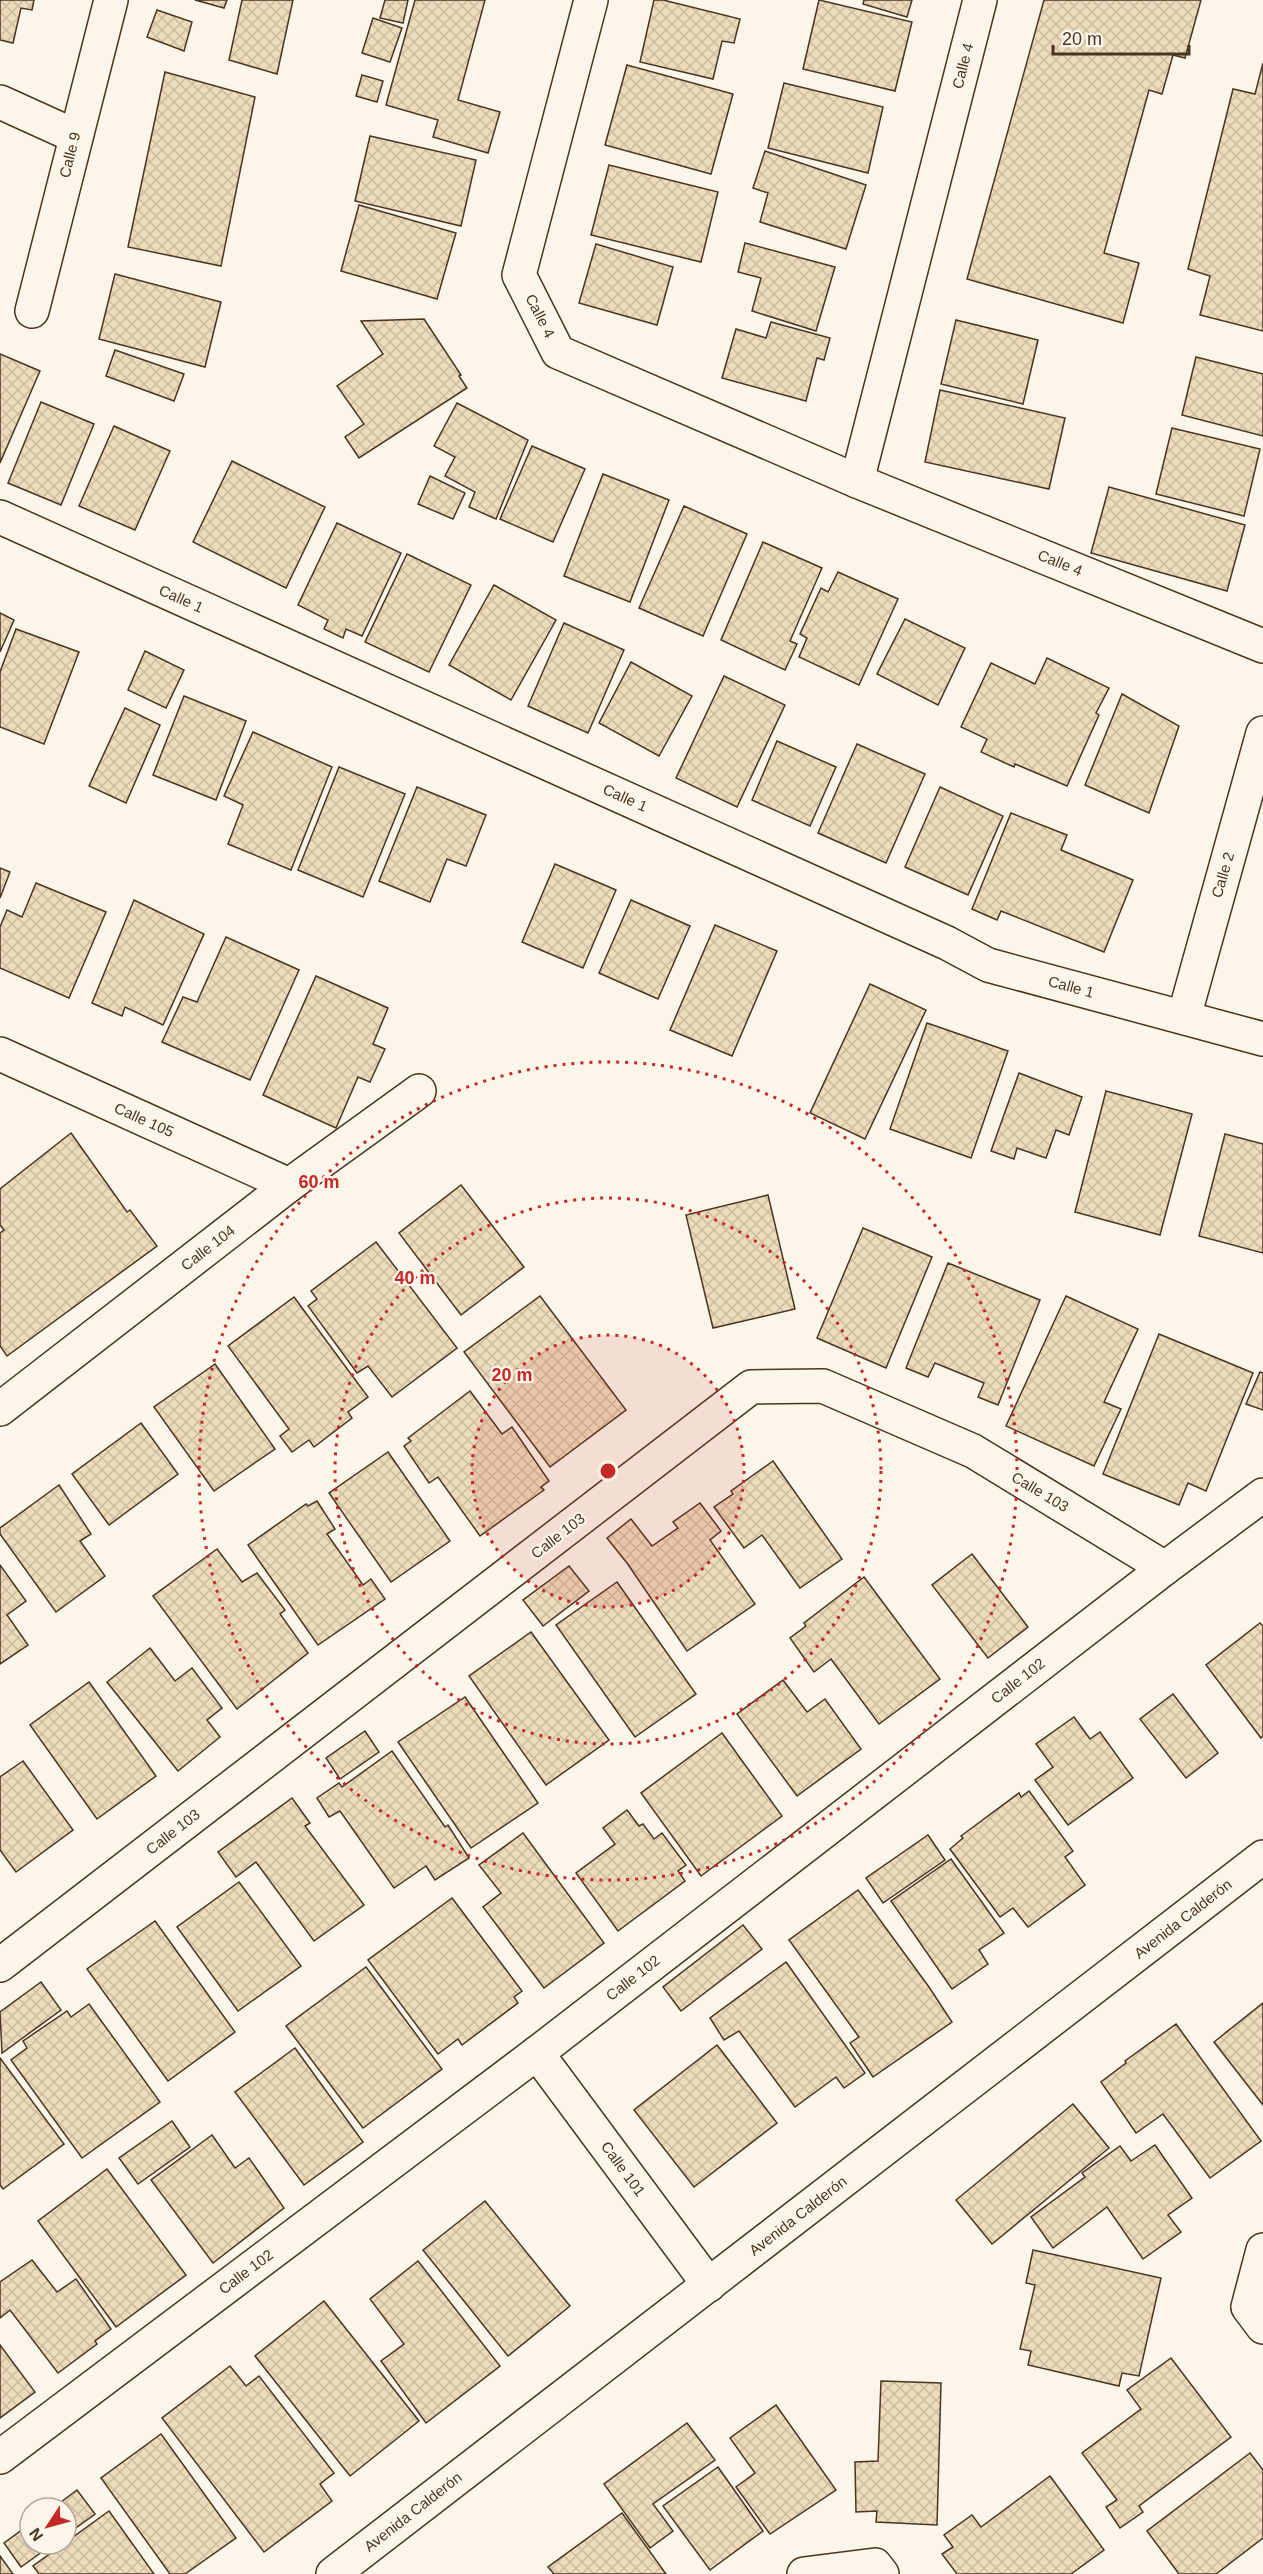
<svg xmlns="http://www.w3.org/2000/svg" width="1263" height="2574" viewBox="0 0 1263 2574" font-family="Helvetica,sans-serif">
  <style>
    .building { fill: url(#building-cross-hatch); stroke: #4a3520; stroke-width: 1.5 }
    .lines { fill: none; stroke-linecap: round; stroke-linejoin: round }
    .street-casing { stroke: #4a3520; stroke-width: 36 }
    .secondary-casing { stroke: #4a3520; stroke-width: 36 }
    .street { stroke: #fbf6e9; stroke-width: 33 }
    .secondary { stroke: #fbf6e9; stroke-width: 33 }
    .ring { fill: none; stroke: #c62828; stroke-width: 3; stroke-dasharray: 3 6 }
    .labels { text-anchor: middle; stroke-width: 4.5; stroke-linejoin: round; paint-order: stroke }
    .street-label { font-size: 15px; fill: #4a3520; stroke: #fbf6e9 }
    .centre { fill: #c62828; stroke: #fbf6e9; stroke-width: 3 }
    .ring-label { font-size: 18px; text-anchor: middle; font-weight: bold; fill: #c62828; stroke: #fbf6e9; stroke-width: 4.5; stroke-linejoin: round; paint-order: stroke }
  </style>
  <defs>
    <pattern id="building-cross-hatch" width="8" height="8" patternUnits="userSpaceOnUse" patternTransform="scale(1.5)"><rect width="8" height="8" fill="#ecdcbc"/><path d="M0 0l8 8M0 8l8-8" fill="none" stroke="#ccbda1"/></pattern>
  </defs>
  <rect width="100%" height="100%" fill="#fbf6e9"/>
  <g class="building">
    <path d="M0 0H34L32 10 21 8 13 43 0 40Z"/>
    <path d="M195 0H227L224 8Z"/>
    <path d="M242 0H293L277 74 229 60Z"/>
    <path d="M385 0H408L403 23 380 18Z"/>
    <path d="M415 0H485L458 100 500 112 488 153 433 137 438 120 386 105Z"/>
    <path d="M654 0H663L740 19 734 43 722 41 713 79 640 62Z"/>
    <path d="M819 0 912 22 895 91 803 69Z"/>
    <path d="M864 0H912L907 17 863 4Z"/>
    <path d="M1044 0H1201L1185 58 1173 55 1162 94 1149 90 1104 253 1139 263 1123 323 967 279Z"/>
    <path d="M157 10 192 22 184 51 147 37Z"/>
    <path d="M373 18 402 28 390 62 362 53Z"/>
    <path d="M1263 63V331L1200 315 1210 276 1188 269 1233 89 1255 94Z"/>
    <path d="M627 65 733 94 711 174 605 145Z"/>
    <path d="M165 72 255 97 221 266 128 247Z"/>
    <path d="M362 75 383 81 377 102 356 96Z"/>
    <path d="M784 83 883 107 868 173 768 148Z"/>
    <path d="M370 136 476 160 461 226 355 201Z"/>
    <path d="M765 151 866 185 846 249 760 222 768 193 753 188Z"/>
    <path d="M609 165 718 192 701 262 591 235Z"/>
    <path d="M359 205 456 233 437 299 341 271Z"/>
    <path d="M745 243 835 267 816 331 752 311 761 278 738 272Z"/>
    <path d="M596 244 673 267 657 325 579 303Z"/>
    <path d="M115 274 221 302 205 367 99 339Z"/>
    <path d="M424 319 461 375 459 376 467 388 359 458 345 437 364 424 337 386 383 354 361 321Z"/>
    <path d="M956 320 1038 340 1023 404 941 384Z"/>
    <path d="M771 322 830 338 824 360 817 358 806 401 722 378 736 329 766 338Z"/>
    <path d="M115 350 184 374 174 401 106 376Z"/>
    <path d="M0 354 40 371 0 463Z"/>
    <path d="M1196 357 1263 374V436L1182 415Z"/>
    <path d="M940 390 1065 418 1049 489 925 462Z"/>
    <path d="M41 402 94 424 61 505 8 483Z"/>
    <path d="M457 403 528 440 496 519 469 507 475 492 445 476 455 457 434 446Z"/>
    <path d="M114 426 170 451 135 530 79 506Z"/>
    <path d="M1172 428 1260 449 1244 516 1156 494Z"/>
    <path d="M532 446 585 469 553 542 500 519Z"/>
    <path d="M232 461 325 507 286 588 193 542Z"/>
    <path d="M603 474 669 500 630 602 564 576Z"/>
    <path d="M430 476 465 493 453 519 418 504Z"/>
    <path d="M1109 487 1245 525 1227 591 1091 553Z"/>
    <path d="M684 506 747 534 703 636 639 608Z"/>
    <path d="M337 523 401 553 362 636 346 629 343 638 324 629 328 620 298 605Z"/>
    <path d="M763 542 822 568 790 641 797 644 785 670 721 640Z"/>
    <path d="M407 554 471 585 429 672 365 642Z"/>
    <path d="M838 572 898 599 859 685 799 657 807 638 800 634 821 588 828 592Z"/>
    <path d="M494 585 556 620 511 700 449 665Z"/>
    <path d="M0 613 14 620 0 652Z"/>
    <path d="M905 619 965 648 938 705 877 674Z"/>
    <path d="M564 623 624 650 588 733 528 706Z"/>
    <path d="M16 629 79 652 44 744 0 727V672Z"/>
    <path d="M145 651 184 670 166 708 128 690Z"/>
    <path d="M1047 658 1109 688 1096 713 1099 715 1067 786 1015 764 1014 767 981 752 987 739 961 727 991 663 1035 684Z"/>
    <path d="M631 662 692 696 659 756 599 723Z"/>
    <path d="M724 676 785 705 737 807 676 778Z"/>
    <path d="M1122 694 1179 726 1149 813 1085 785Z"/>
    <path d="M184 696 246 721 216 800 153 775Z"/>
    <path d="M125 708 160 725 126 803 89 786Z"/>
    <path d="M253 732 332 767 291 870 228 844 243 805 224 796Z"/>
    <path d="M777 741 836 767 810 826 752 800Z"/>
    <path d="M857 744 925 774 886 863 818 833Z"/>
    <path d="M339 767 405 794 363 897 298 870Z"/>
    <path d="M417 787 486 815 466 866 447 859 430 902 379 881Z"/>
    <path d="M940 787 1003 816 968 895 905 867Z"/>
    <path d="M1011 813 1067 835 1061 850 1133 880 1104 952 1001 911 997 920 972 909Z"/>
    <path d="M555 864 616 890 583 968 522 942Z"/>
    <path d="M0 868 10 872 0 898Z"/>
    <path d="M36 883 106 912 69 998 0 968V927L7 910 22 917Z"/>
    <path d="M134 900 204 934 163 1025 125 1007 122 1016 92 1003Z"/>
    <path d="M631 900 690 926 658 999 599 973Z"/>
    <path d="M715 925 777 951 732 1056 670 1030Z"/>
    <path d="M226 937 299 970 250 1080 162 1042 183 997 197 1002Z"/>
    <path d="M316 976 388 1008 373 1044 385 1049 370 1082 358 1077 336 1128 263 1095Z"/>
    <path d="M870 984 926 1010 865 1139 810 1113Z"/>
    <path d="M927 1023 1008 1051 971 1158 890 1129Z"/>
    <path d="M1019 1073 1082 1097 1069 1135 1056 1130 1046 1158 1017 1148 1014 1159 991 1151Z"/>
    <path d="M1106 1091 1192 1114 1160 1235 1075 1212Z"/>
    <path d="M71 1133 127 1212 130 1210 157 1246 7 1356 0 1346V1233L4 1230 0 1225V1189Z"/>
    <path d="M1225 1134 1263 1144V1253L1199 1236Z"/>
    <path d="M461 1185 524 1267 461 1315 399 1233Z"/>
    <path d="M768 1195 795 1309 713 1328 686 1215Z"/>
    <path d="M863 1228 932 1257 886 1368 817 1338Z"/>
    <path d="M376 1242 457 1348 392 1397 368 1366 357 1373 308 1306 317 1299 311 1291Z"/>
    <path d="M948 1263 1040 1300 998 1405 978 1397 984 1383 935 1363 928 1377 906 1368Z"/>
    <path d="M540 1296 626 1410 550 1467 464 1352Z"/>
    <path d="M1066 1296 1138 1329 1104 1402 1121 1409 1094 1466 1006 1426Z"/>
    <path d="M294 1297 368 1397 348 1412 352 1418 314 1447 309 1440 292 1452 280 1436 289 1429 228 1346Z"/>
    <path d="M1159 1334 1253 1373 1206 1491 1188 1483 1179 1505 1103 1474Z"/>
    <path d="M215 1364 275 1449 214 1491 154 1407Z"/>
    <path d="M1260 1372 1263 1373V1410L1246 1404Z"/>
    <path d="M470 1391 502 1434 512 1427 549 1481 541 1487 544 1490 480 1536 438 1477 429 1483 404 1446 411 1441 408 1438Z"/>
    <path d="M141 1423 178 1474 109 1525 72 1474Z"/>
    <path d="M388 1452 450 1541 391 1582 329 1493Z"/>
    <path d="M773 1461 842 1559 800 1588 762 1535 744 1548 714 1507 733 1494 731 1491Z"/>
    <path d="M59 1485 91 1534 80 1541 105 1576 56 1612 0 1534V1528Z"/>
    <path d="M317 1501 335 1529 327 1534 363 1585 371 1579 385 1599 318 1645 248 1545 306 1504 308 1506Z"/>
    <path d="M700 1503 721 1531 710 1540 755 1604 687 1651 627 1563 607 1538 631 1519 652 1546 678 1528 673 1522Z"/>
    <path d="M217 1549 242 1582 257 1573 285 1610 280 1614 308 1653 237 1709 153 1596Z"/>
    <path d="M972 1554 1028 1627 988 1658 932 1585Z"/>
    <path d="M0 1565 26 1601 7 1615 28 1645 0 1664Z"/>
    <path d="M569 1566 589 1591 543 1626 523 1600Z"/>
    <path d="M864 1577 940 1679 879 1724 831 1659 814 1672 790 1638 806 1626 804 1623Z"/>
    <path d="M617 1582 696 1694 635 1737 556 1625Z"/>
    <path d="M1260 1623 1263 1626V1736L1261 1738 1206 1665Z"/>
    <path d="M531 1632 609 1740 546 1785 469 1676Z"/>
    <path d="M150 1648 175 1681 192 1668 222 1708 207 1720 220 1737 178 1771 107 1682Z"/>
    <path d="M783 1680 807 1712 825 1699 861 1749 797 1796 737 1714Z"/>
    <path d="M89 1682 156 1776 97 1819 30 1725Z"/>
    <path d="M1173 1694 1218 1753 1186 1778 1140 1719Z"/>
    <path d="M465 1697 538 1803 471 1848 398 1742Z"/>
    <path d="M1074 1717 1090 1739 1100 1732 1133 1778 1068 1825 1035 1780 1053 1767 1036 1744Z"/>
    <path d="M365 1731 379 1752 340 1779 326 1758Z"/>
    <path d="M722 1733 782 1816 701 1876 641 1793Z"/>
    <path d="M392 1751 445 1827 448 1825 469 1858 435 1880 426 1866 394 1888 340 1811 329 1817 317 1798 339 1783 342 1787Z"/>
    <path d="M23 1761 73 1830 16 1872 0 1850V1777Z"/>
    <path d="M1029 1791 1073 1851 1065 1857 1085 1885 1028 1927 1013 1908 1000 1917 950 1849 963 1838 961 1836 1019 1793 1021 1797Z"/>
    <path d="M292 1798 310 1823 305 1826 364 1905 314 1941 256 1862 236 1877 218 1852Z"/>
    <path d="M627 1810 639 1826 643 1824 654 1839 662 1833 686 1865 678 1871 685 1881 618 1931 576 1873 615 1844 603 1828Z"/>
    <path d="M523 1833 604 1943 544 1988 483 1907 501 1893 479 1865Z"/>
    <path d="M928 1835 945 1860 883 1903 866 1878Z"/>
    <path d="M951 1859 1004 1933 979 1950 988 1964 952 1989 891 1901Z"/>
    <path d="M239 1882 301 1966 238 2011 177 1927Z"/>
    <path d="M858 1890 929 1987 952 2022 873 2077 850 2043 859 2037 789 1940Z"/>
    <path d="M452 1898 522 1991 514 1997 518 2003 462 2045 458 2039 438 2054 368 1960Z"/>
    <path d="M155 1921 235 2032 168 2081 87 1969Z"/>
    <path d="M743 1925 762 1949 681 2011 663 1987Z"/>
    <path d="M786 1962 865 2073 844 2088 836 2077 795 2107 739 2031 724 2040 710 2018Z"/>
    <path d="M366 1967 442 2069 363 2128 286 2026Z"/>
    <path d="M41 1982 61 2010 2 2053 0 2012Z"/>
    <path d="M1263 2003V2105L1214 2042Z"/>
    <path d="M89 2004 160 2102 82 2158 11 2060 27 2048 23 2041 67 2011 71 2017Z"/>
    <path d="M1176 2024 1261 2141 1210 2178 1163 2114 1136 2133 1101 2082 1126 2063 1125 2061Z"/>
    <path d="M717 2045 777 2123 694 2187 634 2110Z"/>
    <path d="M295 2048 363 2142 304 2185 235 2092Z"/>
    <path d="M0 2058 64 2144 3 2189 0 2185Z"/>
    <path d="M1073 2104 1109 2148 992 2244 956 2200Z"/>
    <path d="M172 2121 190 2147 138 2184 119 2158Z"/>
    <path d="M212 2135 235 2168 249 2158 284 2208 213 2263 151 2180Z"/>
    <path d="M1155 2145 1192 2198 1168 2215 1181 2232 1143 2259 1107 2207 1053 2248 1031 2217 1085 2177 1082 2173 1120 2146 1131 2161Z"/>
    <path d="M107 2169 186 2275 116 2327 38 2221Z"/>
    <path d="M485 2201 570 2306 508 2356 423 2250Z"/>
    <path d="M1033 2250 1161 2278 1139 2376 1122 2373 1119 2386 1028 2365 1031 2351 1020 2349 1035 2285 1026 2283Z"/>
    <path d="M32 2260 57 2292 76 2279 111 2329 95 2341 97 2344 58 2373 10 2310 0 2318V2282Z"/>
    <path d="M418 2261 500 2366 426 2423 381 2361 404 2344 370 2299Z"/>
    <path d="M324 2301 419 2421 350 2476 255 2356Z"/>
    <path d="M0 2345 35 2392 0 2418Z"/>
    <path d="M1171 2358 1231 2437 1139 2506 1143 2512 1120 2528 1106 2507 1117 2500 1082 2453 1141 2409 1127 2390Z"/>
    <path d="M230 2366 246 2386 259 2376 334 2473 320 2484 332 2501 264 2552 162 2418Z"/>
    <path d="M881 2381 941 2383 937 2525 876 2522 877 2511 856 2512 855 2462 878 2461Z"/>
    <path d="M776 2405 836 2490 770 2534 736 2487 755 2473 730 2438Z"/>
    <path d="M687 2423 715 2460 653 2504 673 2531 650 2548 604 2484Z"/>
    <path d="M161 2434 236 2538 185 2574H170L101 2478Z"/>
    <path d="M1250 2453 1263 2470V2538L1216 2574H1179L1147 2531Z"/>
    <path d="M718 2467 763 2531 710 2570 663 2506Z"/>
    <path d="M1050 2476 1104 2550 1071 2574H957L942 2554 953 2547 944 2535 972 2515 981 2527Z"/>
    <path d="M77 2490 95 2514 66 2535V2508H53Z"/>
    <path d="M109 2511 154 2574H39L33 2566Z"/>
    <path d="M622 2513 666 2574H554L548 2567Z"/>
    <path d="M30 2524V2544H53L21 2567 4 2543Z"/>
    <path d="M0 2556 13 2574H0Z"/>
  </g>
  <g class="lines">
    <g class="street-casing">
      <g id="street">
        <path d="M591 0 519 275 558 352 857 481 1263 646"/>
        <path d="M0 102 75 136"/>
        <path d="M32 311 111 0"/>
        <path d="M857 481 980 0"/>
        <path d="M0 517 947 943 988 965 1263 1039"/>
        <path d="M1184 1017 1263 733"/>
        <path d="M0 1054 289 1185"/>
        <path d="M0 1409 289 1185 419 1091"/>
        <path d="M0 1965 751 1387 823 1386 973 1451 1165 1568"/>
        <path d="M537 2053 709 2285"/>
        <path d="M1263 2250 1248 2307 1263 2327"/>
        <path d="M0 2457 537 2053 1165 1568 1263 1495"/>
        <path d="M804 2574 875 2565 882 2574"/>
      </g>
    </g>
    <g class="secondary-casing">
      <path id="secondary" d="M333 2574 1263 1857"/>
    </g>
    <use href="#street" class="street"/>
    <use href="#secondary" class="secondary"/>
  </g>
  <circle cx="608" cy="1471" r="136" fill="#c62828" fill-opacity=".12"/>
  <g class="ring">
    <circle cx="608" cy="1471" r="136"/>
    <circle cx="608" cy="1471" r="273"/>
    <circle cx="608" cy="1471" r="409"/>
  </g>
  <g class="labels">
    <g class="street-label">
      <text transform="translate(963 66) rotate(-76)" y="5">Calle 4</text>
      <text transform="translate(70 155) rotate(-76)" y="5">Calle 9</text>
      <text transform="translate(540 316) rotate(63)" y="5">Calle 4</text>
      <text transform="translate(1060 563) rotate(22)" y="5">Calle 4</text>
      <text transform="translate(181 599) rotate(24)" y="5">Calle 1</text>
      <text transform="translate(625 798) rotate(24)" y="5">Calle 1</text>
      <text transform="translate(1223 875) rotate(-74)" y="5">Calle 2</text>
      <text transform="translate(1071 987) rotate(15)" y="5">Calle 1</text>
      <text transform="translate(144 1120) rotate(24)" y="5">Calle 105</text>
      <text transform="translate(208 1248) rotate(-38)" y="5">Calle 104</text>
      <text transform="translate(1040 1492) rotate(31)" y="5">Calle 103</text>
      <text transform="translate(558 1536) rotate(-38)" y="5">Calle 103</text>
      <text transform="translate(1018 1681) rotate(-38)" y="5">Calle 102</text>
      <text transform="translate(173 1832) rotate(-38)" y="5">Calle 103</text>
      <text transform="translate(1183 1919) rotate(-38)" y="5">Avenida Calderón</text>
      <text transform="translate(633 1978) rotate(-38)" y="5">Calle 102</text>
      <text transform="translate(623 2169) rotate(54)" y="5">Calle 101</text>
      <text transform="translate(798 2216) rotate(-38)" y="5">Avenida Calderón</text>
      <text transform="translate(246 2272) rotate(-37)" y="5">Calle 102</text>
      <text transform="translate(413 2512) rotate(-38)" y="5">Avenida Calderón</text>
    </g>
  </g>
  <circle cx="608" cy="1471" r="9" class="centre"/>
  <g class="ring-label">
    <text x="319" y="1188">60 m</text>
    <text x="415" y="1284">40 m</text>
    <text x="512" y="1381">20 m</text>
  </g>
  <g transform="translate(48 2526) rotate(234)"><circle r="28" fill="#fbf6e9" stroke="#b4a999" stroke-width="1.5"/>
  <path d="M0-4.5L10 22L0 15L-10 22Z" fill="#c62828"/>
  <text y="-9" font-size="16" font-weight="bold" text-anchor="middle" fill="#4a3520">N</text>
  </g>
  <path d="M1053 45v9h136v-9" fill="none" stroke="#4a3520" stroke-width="3"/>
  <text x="1062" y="45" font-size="18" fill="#4a3520" stroke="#fbf6e9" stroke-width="4.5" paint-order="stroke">20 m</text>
</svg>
